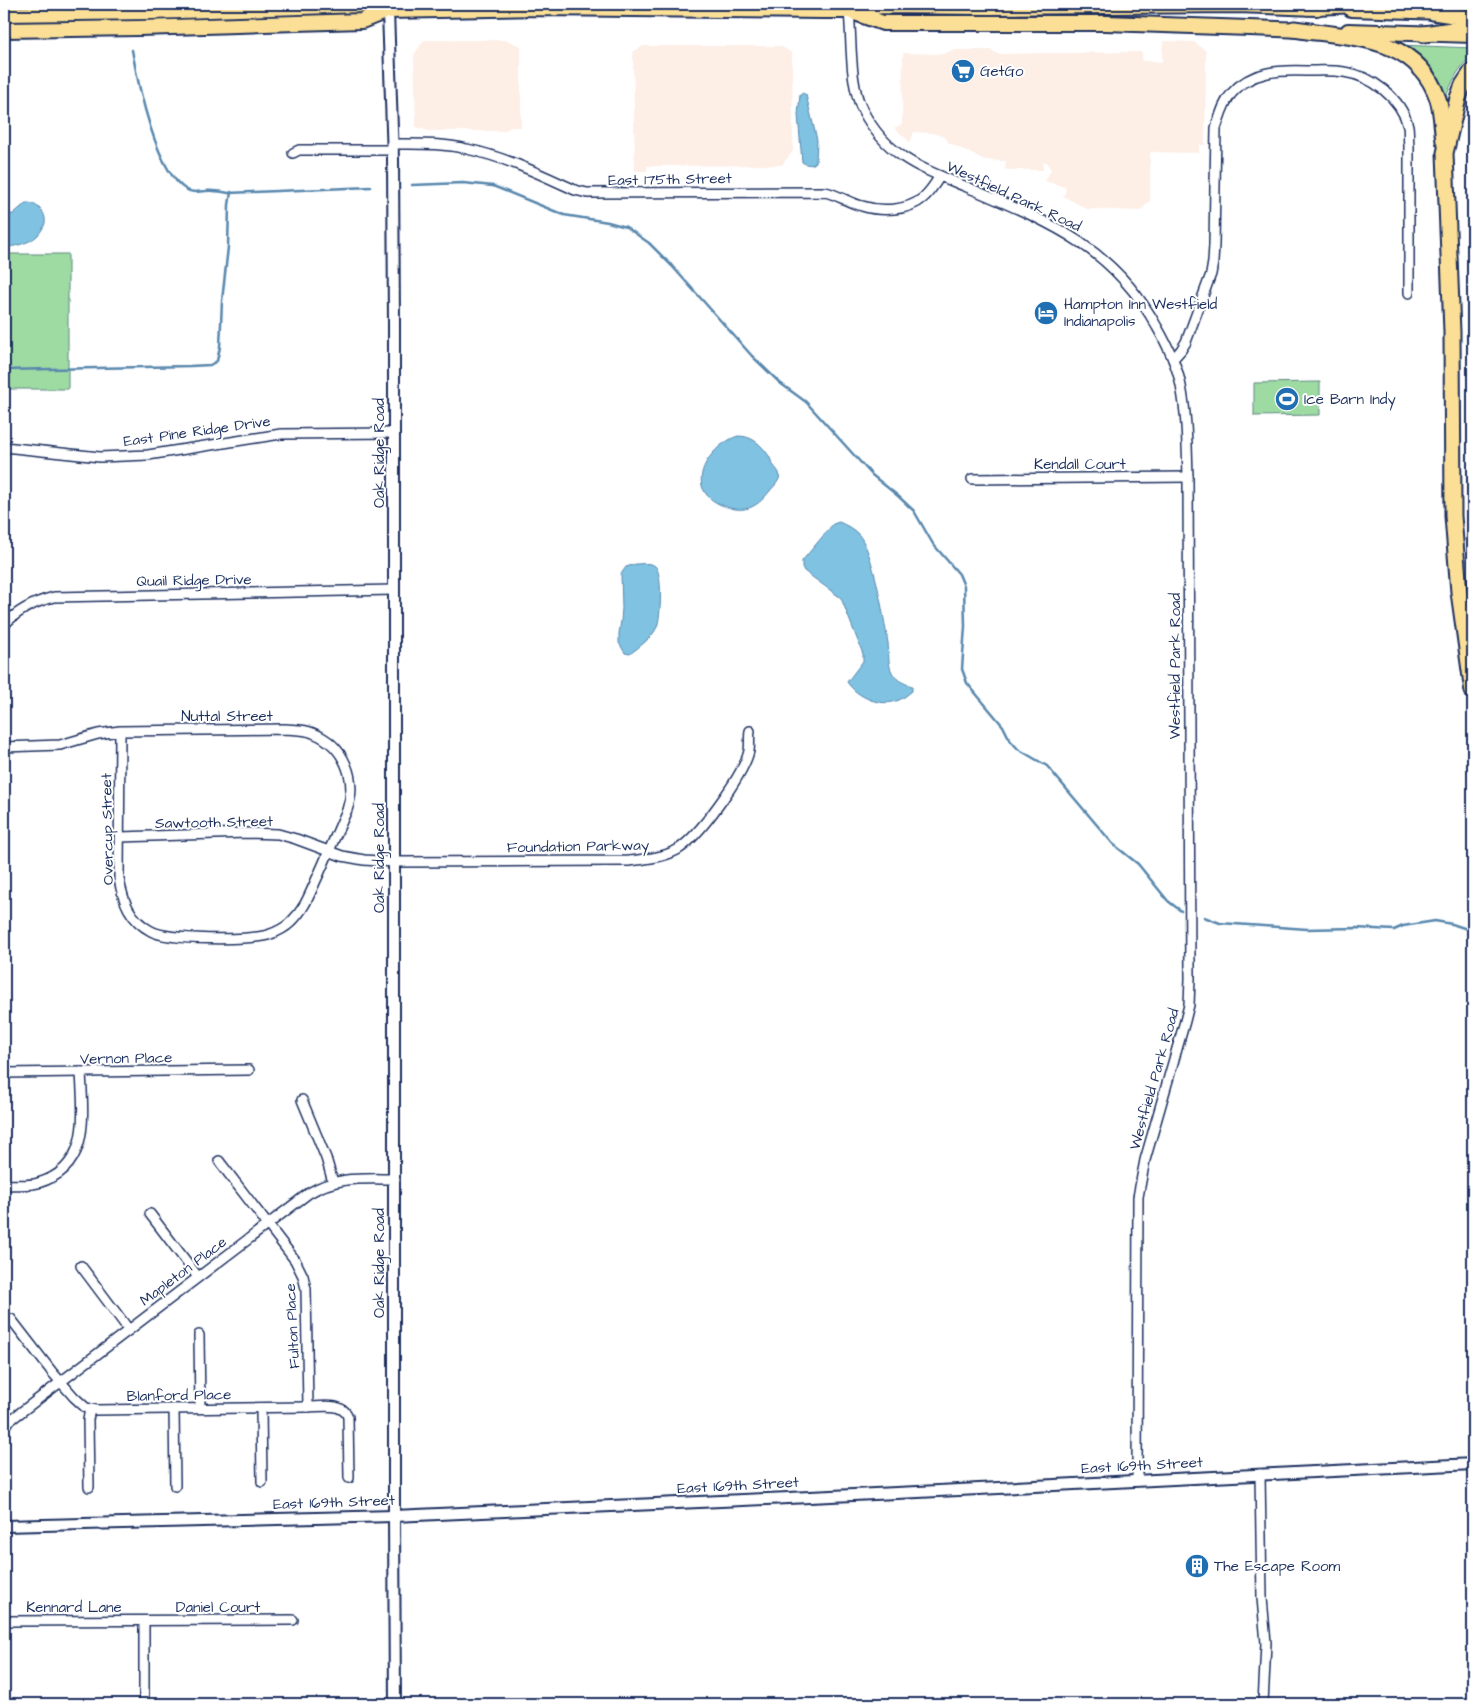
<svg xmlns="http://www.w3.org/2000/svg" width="1477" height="1708" viewBox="0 0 1477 1708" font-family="'Architects Daughter',sans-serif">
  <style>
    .built { fill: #fdeee6 }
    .green { fill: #9edba3; stroke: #5c8580 }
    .water { fill: #80c2e1; stroke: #5887ad }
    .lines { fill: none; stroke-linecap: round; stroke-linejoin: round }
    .stream { stroke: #5887ad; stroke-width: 2.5 }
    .minor-casing { stroke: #1b2f5e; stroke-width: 12 }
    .tertiary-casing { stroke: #1b2f5e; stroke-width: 14 }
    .primary-casing { stroke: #1b2f5e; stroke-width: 18 }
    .motorway-casing { stroke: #1b2f5e; stroke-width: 19 }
    .minor { stroke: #fff; stroke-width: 9 }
    .tertiary { stroke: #fff; stroke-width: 10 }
    .primary { stroke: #fbdf96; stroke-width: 14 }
    .motorway { stroke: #fbdf96; stroke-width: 15 }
    .labels { text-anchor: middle; stroke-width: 4; stroke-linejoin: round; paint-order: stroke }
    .poi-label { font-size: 15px; fill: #1b2f5e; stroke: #fff; text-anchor: start }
    .street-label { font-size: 15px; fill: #1b2f5e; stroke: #fff }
  </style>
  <rect width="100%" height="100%" fill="#fff"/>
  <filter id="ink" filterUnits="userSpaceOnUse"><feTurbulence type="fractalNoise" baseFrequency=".02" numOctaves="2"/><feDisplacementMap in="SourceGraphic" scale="10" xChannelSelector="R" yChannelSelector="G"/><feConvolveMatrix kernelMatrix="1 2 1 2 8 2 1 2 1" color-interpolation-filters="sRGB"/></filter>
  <g filter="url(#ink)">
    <g class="built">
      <path d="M424 40H506L521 46V127H511L503 131H429L416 127 414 55Z"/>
      <path d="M1163 41 1194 42 1206 51 1205 145H1199V153L1150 152V201L1140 211 1087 209 1063 196 1066 191 1065 187 1045 181 1051 170 1047 162H1043V170H1005L1006 161 985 160 949 143 945 137 933 133 914 132 910 142 894 128 902 124 903 53 943 54 953 50H991L997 54 1142 52V61L1162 62Z"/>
      <path d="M643 46H780L792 53 793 151 782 165 647 166V171H635L633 52Z"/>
    </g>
    <g class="green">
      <path d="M1399 45 1473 48V55C1459 66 1451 83 1445 100Z"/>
      <rect x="4" y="254" width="64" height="135"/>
      <path d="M1320 382V415L1254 416V383Z"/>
    </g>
    <g class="water">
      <path d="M803 93 806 95 817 140 816 162C813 166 806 165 802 162L798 115 800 95Z"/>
      <path d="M26 203C35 202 47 212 45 223 44 227 40 233 37 236 28 244 15 246 4 248V215L13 214Z"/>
      <path d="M738 436C752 436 761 444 769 456 771 459 771 463 774 466 777 470 781 473 779 479 777 484 772 488 769 492 755 510 741 514 719 504 682 486 710 445 738 436Z"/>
      <path d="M839 522C846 525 854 529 859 535 874 553 884 619 888 643 889 652 888 663 891 670 895 680 903 683 912 686V691C908 694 904 698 899 700 881 708 857 697 847 682L863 661V654L841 598 804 571 802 567V561L833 524Z"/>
      <path d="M636 564C641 564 650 562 655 566 663 573 661 617 657 627 652 638 639 647 630 654L625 653 619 643V633L621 621 622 608 621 574 626 567Z"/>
    </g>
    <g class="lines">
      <g class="stream">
        <path d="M132 50C138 84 156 173 187 190 194 194 199 191 206 191 213 190 222 192 229 193L371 187"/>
        <path d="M412 185 463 183 493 186 564 215 608 222 626 227 649 243 672 266 752 356 780 383 806 402 872 475 898 496 914 511 933 544 959 574 964 586 965 626 962 669 967 683 1003 726 1010 740 1018 749 1047 766 1113 844 1138 864 1168 901 1181 911"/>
        <path d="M4 370 190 366 210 365 217 361 220 347 222 301 228 247 229 205 231 192"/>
        <path d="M1204 917 1220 923 1307 929 1356 928 1394 930 1403 926 1435 921 1452 924 1473 931"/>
      </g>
      <g class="minor-casing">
        <g id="minor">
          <path d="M849 11C852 40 849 85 863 111 888 158 921 168 967 187 1047 221 1113 246 1157 327 1168 346 1177 365 1181 386 1187 416 1187 446 1188 477L1190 979 1189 1005 1185 1021 1145 1160 1138 1197 1137 1481"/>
          <path d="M393 144C417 144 443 143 467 149 505 157 540 174 575 190L587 193 825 192C839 195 849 203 862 206 881 212 908 211 923 198 930 192 935 184 940 176"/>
          <path d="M293 153 299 150H393"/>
          <path d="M1173 359 1181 350 1186 342 1211 274 1213 262 1214 245 1216 128C1220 117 1223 103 1232 93 1251 71 1279 70 1306 71 1318 71 1332 70 1344 72 1372 76 1401 98 1408 126 1409 132 1408 139 1409 146V293"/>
          <path d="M4 447 100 457 148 455 281 434 394 433"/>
          <path d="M972 479 1188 477"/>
          <path d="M4 625C18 610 34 602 54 597L394 590"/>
          <path d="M4 747 60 745 98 734 120 731 285 729C294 730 304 729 313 733 344 745 358 779 347 810 337 832 328 854 318 876 310 893 305 909 291 922 285 928 277 932 268 935 248 940 169 941 151 931 130 920 123 901 119 879L120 731"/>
          <path d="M120 837 247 833 278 834 296 839 342 856 364 860 394 862 629 861C646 859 662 858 677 850 698 838 744 774 749 751 750 745 749 737 750 731"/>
          <path d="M4 1073 249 1070"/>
          <path d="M302 1100 326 1158 333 1182"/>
          <path d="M219 1161 295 1260 303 1276 306 1289 308 1407"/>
          <path d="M4 1185C15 1184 28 1186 38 1183 91 1168 83 1115 81 1072"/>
          <path d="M150 1214 198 1277"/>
          <path d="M81 1266 129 1330"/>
          <path d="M11 1319 52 1372 74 1397 86 1408 96 1410 308 1407C321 1407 343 1402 348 1417L349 1478"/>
          <path d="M199 1335 200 1408"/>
          <path d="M261 1408 262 1482"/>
          <path d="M174 1409 175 1486"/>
          <path d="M4 1425 309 1193C338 1176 362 1179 395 1179"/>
          <path d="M1260 1474 1262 1598 1266 1643 1263 1704"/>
          <path d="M89 1487 88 1420 90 1409"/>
          <path d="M4 1621 293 1620"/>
          <path d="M144 1621V1704"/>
        </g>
      </g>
      <g class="tertiary-casing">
        <g id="tertiary">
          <path d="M388 11 393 159 394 324V1516L395 1704"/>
          <path d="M4 1526 394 1516 918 1492 1473 1464"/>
        </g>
      </g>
      <g class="primary-casing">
        <g id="primary">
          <path d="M1351 9 1444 12"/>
          <path d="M852 12 883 23H1106L1304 30"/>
          <path d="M4 14 152 12 361 5 388 11 541 8 822 11H849L882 6 989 7 1238 5 1317 8"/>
          <path d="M4 30 139 28 362 21 387 11"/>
          <path d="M1348 31 1473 35"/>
        </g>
      </g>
      <g class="motorway-casing">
        <g id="motorway">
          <path d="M1307 7 1365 4"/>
          <path d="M1433 12 1473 18"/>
          <path d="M1294 29C1350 38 1416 34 1438 99 1442 112 1442 127 1444 141"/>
          <path d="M1424 34 1473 27"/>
          <path d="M1473 70 1463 85 1458 98 1445 153 1452 332 1453 516 1459 592 1473 692"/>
        </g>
      </g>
      <use href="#minor" class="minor"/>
      <use href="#tertiary" class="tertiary"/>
      <use href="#primary" class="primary"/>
      <use href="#motorway" class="motorway"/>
    </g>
  </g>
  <defs>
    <g id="supermarket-disc" transform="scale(1.25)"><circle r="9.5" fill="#1f6fb2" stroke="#fff"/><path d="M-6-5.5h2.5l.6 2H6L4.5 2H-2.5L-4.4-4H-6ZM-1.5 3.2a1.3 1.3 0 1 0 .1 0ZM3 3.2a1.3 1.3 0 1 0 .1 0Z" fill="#fff"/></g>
    <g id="hotel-disc" transform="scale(1.25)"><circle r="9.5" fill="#1f6fb2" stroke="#fff"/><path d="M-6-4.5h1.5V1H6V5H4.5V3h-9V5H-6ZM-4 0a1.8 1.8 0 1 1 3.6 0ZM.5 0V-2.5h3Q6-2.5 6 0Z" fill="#fff"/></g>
    <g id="stadium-disc" transform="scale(1.25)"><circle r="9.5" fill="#1f6fb2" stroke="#fff"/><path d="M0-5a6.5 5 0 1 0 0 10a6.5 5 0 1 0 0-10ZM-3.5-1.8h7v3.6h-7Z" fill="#fff"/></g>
    <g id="building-disc" transform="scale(1.25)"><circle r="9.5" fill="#1f6fb2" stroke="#fff"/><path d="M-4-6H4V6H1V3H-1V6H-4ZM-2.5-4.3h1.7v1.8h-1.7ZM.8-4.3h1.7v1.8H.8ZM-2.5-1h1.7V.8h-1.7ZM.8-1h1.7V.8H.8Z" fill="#fff"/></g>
  </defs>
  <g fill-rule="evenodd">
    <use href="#supermarket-disc" x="963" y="71"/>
    <use href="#hotel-disc" x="1046" y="313"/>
    <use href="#stadium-disc" x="1287" y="399"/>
    <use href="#building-disc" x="1197" y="1566"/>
  </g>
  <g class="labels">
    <g class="poi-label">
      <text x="980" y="76">GetGo</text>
      <text x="1064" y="309">Hampton Inn Westfield<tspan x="1064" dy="17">Indianapolis</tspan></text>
      <text x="1304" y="404">Ice Barn Indy</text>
      <text x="1214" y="1571">The Escape Room</text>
    </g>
    <g class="street-label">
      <text transform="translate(670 179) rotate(-1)" y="5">East 175th Street</text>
      <text transform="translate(1014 196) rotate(25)" y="5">Westfield Park Road</text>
      <text transform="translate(197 431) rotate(-8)" y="5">East Pine Ridge Drive</text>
      <text transform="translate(379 453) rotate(-90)" y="5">Oak Ridge Road</text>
      <text x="1080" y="469">Kendall Court</text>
      <text transform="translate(194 580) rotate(-1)" y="5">Quail Ridge Drive</text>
      <text transform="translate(1175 666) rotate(-90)" y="5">Westfield Park Road</text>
      <text x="227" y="721">Nuttal Street</text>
      <text transform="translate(214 822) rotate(-1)" y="5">Sawtooth Street</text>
      <text transform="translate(107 829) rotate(-91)" y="5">Overcup Street</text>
      <text transform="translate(578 846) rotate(-1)" y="5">Foundation Parkway</text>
      <text transform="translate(379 858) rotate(-90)" y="5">Oak Ridge Road</text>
      <text transform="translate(126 1058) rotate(-1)" y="5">Vernon Place</text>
      <text transform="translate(1154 1079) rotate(-74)" y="5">Westfield Park Road</text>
      <text transform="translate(379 1263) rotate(-90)" y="5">Oak Ridge Road</text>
      <text transform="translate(183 1271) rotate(-37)" y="5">Mapleton Place</text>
      <text transform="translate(292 1326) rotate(-93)" y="5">Fulton Place</text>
      <text transform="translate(179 1395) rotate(-1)" y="5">Blanford Place</text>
      <text transform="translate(1142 1465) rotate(-3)" y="5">East 169th Street</text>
      <text transform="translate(738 1485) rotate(-3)" y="5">East 169th Street</text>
      <text transform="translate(334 1502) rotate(-2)" y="5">East 169th Street</text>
      <text x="74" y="1612">Kennard Lane</text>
      <text x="218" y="1612">Daniel Court</text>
    </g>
  </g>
  <rect width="1477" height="1708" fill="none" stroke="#fff" stroke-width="20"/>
  <rect x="10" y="10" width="1457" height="1688" fill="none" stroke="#1b2f5e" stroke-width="2" filter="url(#ink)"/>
</svg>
